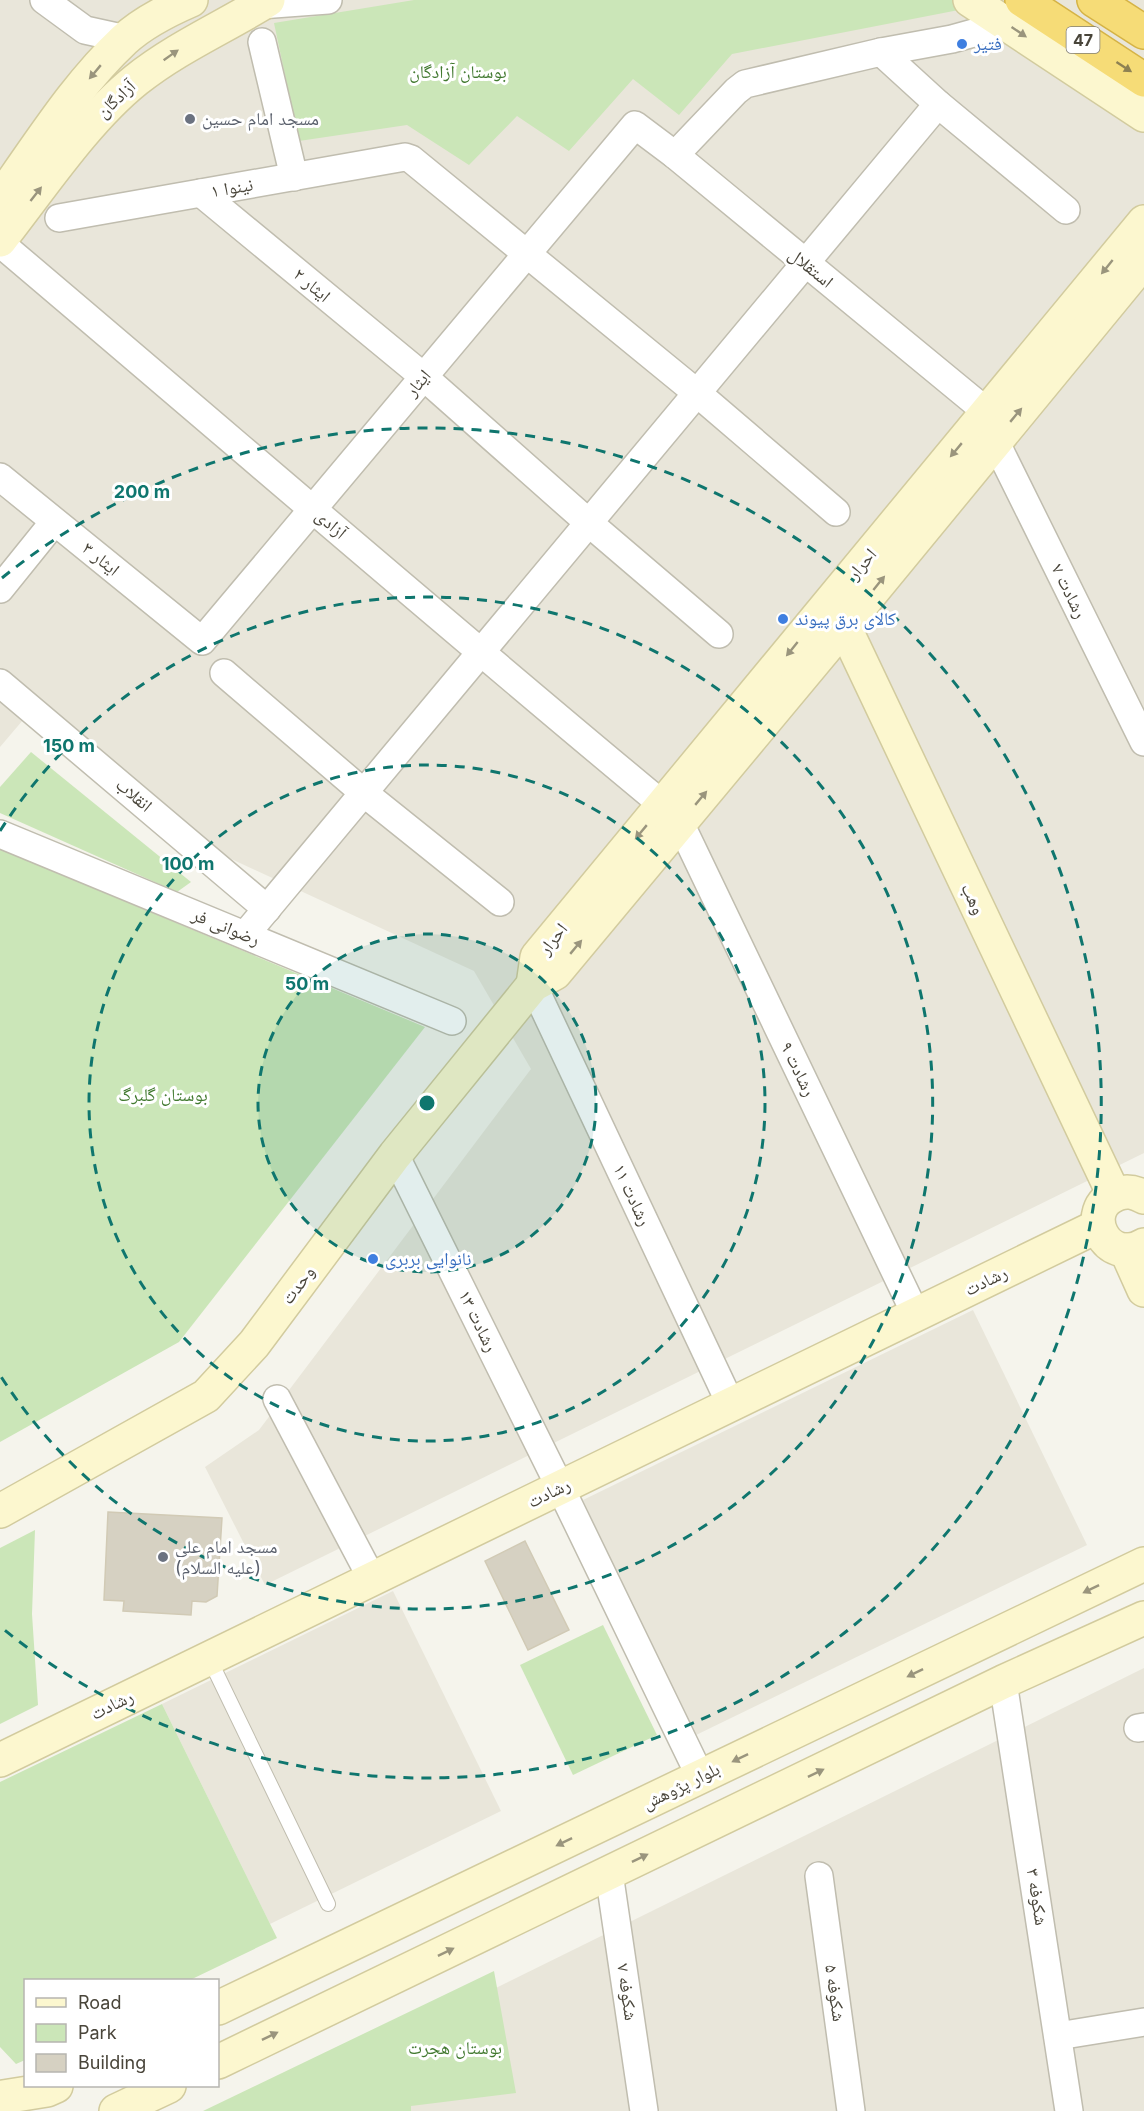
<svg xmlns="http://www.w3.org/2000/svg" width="1144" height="2111" viewBox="0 0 1144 2111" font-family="Inter,'Noto Naskh Arabic',sans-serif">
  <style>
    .residential { fill: #e9e6da }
    .green { fill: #cbe6b8 }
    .building { fill: #d6d1c2; stroke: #d1cab5; stroke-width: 1.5 }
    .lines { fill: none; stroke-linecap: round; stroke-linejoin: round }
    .lane-casing { stroke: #c0bdaf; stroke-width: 16 }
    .street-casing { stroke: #c0bdaf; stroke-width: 30 }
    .secondary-casing { stroke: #d2cb9e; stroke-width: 36 }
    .highway-casing { stroke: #d5b346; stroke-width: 36 }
    .lane { stroke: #fff; stroke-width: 14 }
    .street { stroke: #fff; stroke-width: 27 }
    .secondary { stroke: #fcf7cf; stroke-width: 33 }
    .highway { stroke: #f6dc77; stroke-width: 33 }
    .oneway { fill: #9a957d }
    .oneway2 { fill: #8e8152 }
    .ring { fill: none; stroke: #0f766e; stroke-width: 3; stroke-dasharray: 10 8 }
    .shop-dot { fill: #3f7fe0; stroke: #fff; stroke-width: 2 }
    .worship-dot { fill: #6b7280; stroke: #fff; stroke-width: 2 }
    .labels { text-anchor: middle; stroke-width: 6; stroke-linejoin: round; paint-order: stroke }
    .shield { fill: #fff; stroke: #807d75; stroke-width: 1.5 }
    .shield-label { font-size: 16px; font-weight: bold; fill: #49453a }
    .shop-label { font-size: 18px; fill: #366cbe; stroke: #fff; text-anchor: start }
    .park-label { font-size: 18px; fill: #41792f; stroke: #fff }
    .street-label { font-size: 18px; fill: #49453a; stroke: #fff }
    .worship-label { font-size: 18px; fill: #5b616d; stroke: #fff; text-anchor: start }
    .centre { fill: #0f766e; stroke: #fff; stroke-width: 3 }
    .ring-label { font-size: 18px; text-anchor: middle; font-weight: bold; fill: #0f766e; stroke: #fff; stroke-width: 6; stroke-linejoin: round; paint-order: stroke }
  </style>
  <rect width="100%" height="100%" fill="#f5f4ec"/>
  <g class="residential">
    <path d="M0 0H1144V1153L265 1585 205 1467 259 1430 531 1069 474 971 227 857 40 700 0 747Z"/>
    <path d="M973 1310 1087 1545 694 1736 583 1500Z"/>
    <path d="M393 1591 501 1811 270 1924 162 1704Z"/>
    <path d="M1144 1668V2111H247Z"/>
  </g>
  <g class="green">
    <path d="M414 0H956L969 8 732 54 679 115 633 79 569 151 517 116 469 165 407 125 299 141 274 23Z"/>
    <path d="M31 752 191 882 177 892 0 813V787Z"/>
    <path d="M0 849 425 1027 179 1342 0 1442Z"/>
    <path d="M35 1530 32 1614 38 1705 0 1724V1548Z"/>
    <path d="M603 1625 657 1735 573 1775 520 1665Z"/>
    <path d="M162 1704 277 1938 190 1980H26L25 2060 16 2064 0 2047V1782Z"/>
    <path d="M494 1971 516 2093 411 2106V2111H203Z"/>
  </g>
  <g class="building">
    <path d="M108 1512 222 1518 217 1596 206 1602 192 1601 191 1615 123 1611 124 1601 104 1600Z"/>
    <path d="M525 1541 569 1630 528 1650 485 1561Z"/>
  </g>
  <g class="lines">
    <g class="lane-casing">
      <path id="lane" d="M209 1658 328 1904"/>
    </g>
    <g class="street-casing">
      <g id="street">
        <path d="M44 0 85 30 126 39"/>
        <path d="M260 5 328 0"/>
        <path d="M262 42 294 177"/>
        <path d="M881 52 938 104 1066 210"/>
        <path d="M675 155 736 91 745 84 881 52 952 39 988 29"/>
        <path d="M201 193 424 377 589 523 719 634"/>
        <path d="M59 218 405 157 411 159 697 393 836 512"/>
        <path d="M0 243C221 430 440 620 663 805"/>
        <path d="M995 441 1144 742"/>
        <path d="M0 477 202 641 635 125 675 155 987 412"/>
        <path d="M0 589 54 522"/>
        <path d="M224 673 364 793 500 902"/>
        <path d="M0 683 267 909"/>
        <path d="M680 823 916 1315"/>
        <path d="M0 834 452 1021"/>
        <path d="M245 935 938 104"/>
        <path d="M533 985 731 1405"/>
        <path d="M395 1155 560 1487 700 1776"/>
        <path d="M277 1399 372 1579"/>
        <path d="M1003 1682 1069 2111"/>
        <path d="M1138 1728 1144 1727"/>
        <path d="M609 1873 644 2111"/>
        <path d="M819 1876 851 2111"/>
        <path d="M1058 2036 1144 2022"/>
      </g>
    </g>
    <g class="secondary-casing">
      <g id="secondary">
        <path d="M970 0 1144 115"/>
        <path d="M0 199C39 145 75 86 124 40 142 23 168 10 191 0"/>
        <path d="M0 240C41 188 85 121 136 80 176 48 224 27 268 0"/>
        <path d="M828 614 844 626 1114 1195"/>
        <path d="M533 985 537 957 1144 222"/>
        <path d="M1144 1197C1135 1192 1127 1190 1117 1194 1078 1209 1106 1268 1144 1245"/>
        <path d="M1126 1250 1144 1290"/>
        <path d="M0 1511 206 1396 254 1344 395 1155 533 985 555 973 844 626 1144 261"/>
        <path d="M0 1760 1098 1226"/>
        <path d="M218 2008 1144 1564"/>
        <path d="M218 2062 1003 1682 1144 1618"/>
        <path d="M3 2097 47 2090 56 2086"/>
        <path d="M116 2111 169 2086"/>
      </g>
    </g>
    <g class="highway-casing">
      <g id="highway">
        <path d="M1022 0 1144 80"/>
        <path d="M1094 0 1144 32"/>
      </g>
    </g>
    <use href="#lane" class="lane"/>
    <use href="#street" class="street"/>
    <use href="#secondary" class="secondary"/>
    <use href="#highway" class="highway"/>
  </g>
  <defs><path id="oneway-solid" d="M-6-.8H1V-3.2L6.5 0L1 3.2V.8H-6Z" transform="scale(1.5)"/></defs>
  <g class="oneway">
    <use href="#oneway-solid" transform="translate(1019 32) rotate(34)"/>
    <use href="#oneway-solid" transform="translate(171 55) rotate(-35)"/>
    <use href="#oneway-solid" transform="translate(95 72) rotate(130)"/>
    <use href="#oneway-solid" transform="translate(36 194) rotate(-52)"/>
    <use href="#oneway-solid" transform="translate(1107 267) rotate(129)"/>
    <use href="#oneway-solid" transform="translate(1016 415) rotate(-50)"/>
    <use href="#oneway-solid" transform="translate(956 450) rotate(130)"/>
    <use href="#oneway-solid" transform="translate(879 583) rotate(-51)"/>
    <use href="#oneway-solid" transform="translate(792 649) rotate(129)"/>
    <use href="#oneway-solid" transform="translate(701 798) rotate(-50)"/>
    <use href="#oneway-solid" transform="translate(641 832) rotate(130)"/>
    <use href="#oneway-solid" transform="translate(576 947) rotate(-50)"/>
    <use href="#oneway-solid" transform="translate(1091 1589) rotate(154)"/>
    <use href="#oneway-solid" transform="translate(915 1673) rotate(154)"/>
    <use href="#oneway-solid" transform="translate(740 1758) rotate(154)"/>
    <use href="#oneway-solid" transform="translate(816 1773) rotate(-26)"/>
    <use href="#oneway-solid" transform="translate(564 1842) rotate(154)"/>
    <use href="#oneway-solid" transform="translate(640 1858) rotate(-26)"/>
    <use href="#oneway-solid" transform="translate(446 1952) rotate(-26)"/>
    <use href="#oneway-solid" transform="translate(270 2036) rotate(-26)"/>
  </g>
  <use class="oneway2" href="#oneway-solid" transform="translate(1124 67) rotate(33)"/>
  <circle cx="427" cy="1103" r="169" fill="#0f766e" fill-opacity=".12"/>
  <g class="ring">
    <circle cx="427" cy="1103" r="169"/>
    <circle cx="427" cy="1103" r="338"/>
    <path d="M0 831A506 506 0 1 1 0 1375"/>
    <path d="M2 578A675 675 0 1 1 2 1628"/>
  </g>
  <g class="shop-dot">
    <circle cx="962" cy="44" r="6"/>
    <circle cx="783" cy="619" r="6"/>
    <circle cx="373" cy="1259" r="6"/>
  </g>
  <g class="worship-dot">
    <circle cx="190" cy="119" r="6"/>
    <circle cx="163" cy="1557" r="6"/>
  </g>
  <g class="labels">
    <rect class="shield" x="1066.5" y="27" width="33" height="26" rx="4.5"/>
    <g class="shield-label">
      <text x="1083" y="46">47</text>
    </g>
    <g class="shop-label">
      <text x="974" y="50">فتیر</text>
      <text x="795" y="625">کالای برق پیوند</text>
      <text x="385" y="1265">نانوایی بربری</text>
    </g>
    <g class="park-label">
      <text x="458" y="78">بوستان آزادگان</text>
      <text x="163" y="1101">بوستان گلبرگ</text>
      <text x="455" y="2054">بوستان هجرت</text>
    </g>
    <g class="street-label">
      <text transform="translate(116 99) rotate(-43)" y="6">آزادگان</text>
      <text transform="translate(232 188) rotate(-10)" y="6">نینوا ۱</text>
      <text transform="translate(811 268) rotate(39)" y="6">استقلال</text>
      <text transform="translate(312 285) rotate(40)" y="6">ایثار ۲</text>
      <text transform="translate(418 383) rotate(-50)" y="6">ایثار</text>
      <text transform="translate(331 524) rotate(41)" y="6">آزادی</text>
      <text transform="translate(101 559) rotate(39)" y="6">ایثار ۳</text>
      <text transform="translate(862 564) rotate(-50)" y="6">احرار</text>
      <text transform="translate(1069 591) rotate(64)" y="6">رشادت ۷</text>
      <text transform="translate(134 795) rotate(40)" y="6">انقلاب</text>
      <text transform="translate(973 899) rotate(65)" y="6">وهب</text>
      <text transform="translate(226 927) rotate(22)" y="6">رضوانی فر</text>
      <text transform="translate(553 939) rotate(-52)" y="6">احرار</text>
      <text transform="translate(798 1069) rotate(64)" y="6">رشادت ۹</text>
      <text transform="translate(632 1195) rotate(65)" y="6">رشادت ۱۱</text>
      <text transform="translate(986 1281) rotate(-26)" y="6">رشادت</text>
      <text transform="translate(298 1285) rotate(-53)" y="6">وحدت</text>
      <text transform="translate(478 1321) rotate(64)" y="6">رشادت ۱۳</text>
      <text transform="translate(549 1493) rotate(-26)" y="6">رشادت</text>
      <text transform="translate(112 1705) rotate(-26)" y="6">رشادت</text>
      <text transform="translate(681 1786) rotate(-26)" y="6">بلوار پژوهش</text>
      <text transform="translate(1037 1897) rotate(81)" y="6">شکوفه ۳</text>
      <text transform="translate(627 1992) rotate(82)" y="6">شکوفه ۷</text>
      <text transform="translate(835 1993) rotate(82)" y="6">شکوفه ۵</text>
    </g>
    <g class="worship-label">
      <text x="202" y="125">مسجد امام حسین</text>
      <text x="175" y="1553">مسجد امام علی<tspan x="175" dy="21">(علیه السلام)</tspan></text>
    </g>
  </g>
  <circle cx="427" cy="1103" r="9" class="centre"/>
  <g class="ring-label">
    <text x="142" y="498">200 m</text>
    <text x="69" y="752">150 m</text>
    <text x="188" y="870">100 m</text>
    <text x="307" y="990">50 m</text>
  </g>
  <rect x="24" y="1979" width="195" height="108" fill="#ffffff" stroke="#b6b5b0" stroke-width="1.5"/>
  <rect x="36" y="1998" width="30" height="9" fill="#fcf7cf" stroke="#b6b5b0" stroke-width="1.5"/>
  <text x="78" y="2009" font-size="18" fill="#49453a">Road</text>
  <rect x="36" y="2024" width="30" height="18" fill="#cbe6b8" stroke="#b6b5b0" stroke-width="1.5"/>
  <text x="78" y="2039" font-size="18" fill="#49453a">Park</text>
  <rect x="36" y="2054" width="30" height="18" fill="#d6d1c2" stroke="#b6b5b0" stroke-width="1.5"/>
  <text x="78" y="2069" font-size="18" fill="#49453a">Building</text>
</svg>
